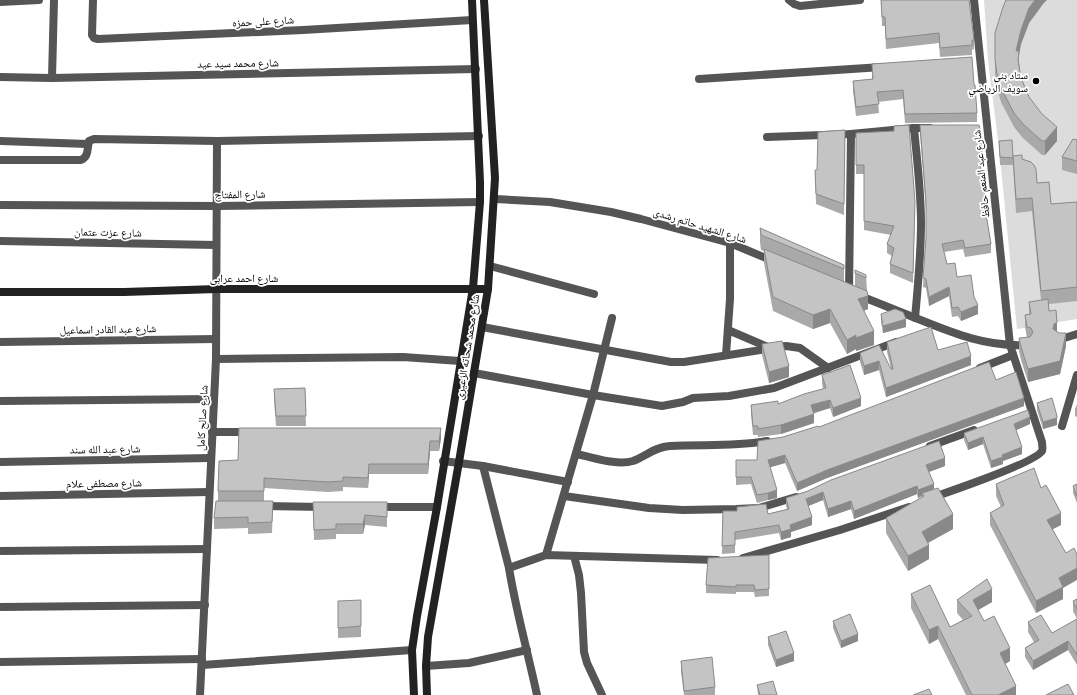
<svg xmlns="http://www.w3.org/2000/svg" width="1077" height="695" viewBox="0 0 1077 695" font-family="Ubuntu,'Noto Naskh Arabic',sans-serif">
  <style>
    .green { fill: #dcdcdc }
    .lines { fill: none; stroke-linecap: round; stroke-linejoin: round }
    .street { stroke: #555; stroke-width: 8 }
    .secondary { stroke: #222; stroke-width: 8 }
    .wall { fill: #a9a9a9 }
    .shaded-wall { fill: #898989 }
    .building { fill: #c4c4c4; stroke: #898989 }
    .poi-dot { fill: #000; stroke: #fff; stroke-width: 1.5 }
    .labels { text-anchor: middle; stroke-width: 3.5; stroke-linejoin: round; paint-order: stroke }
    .street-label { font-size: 11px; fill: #000; stroke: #fff }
    .poi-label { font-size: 11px; fill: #000; stroke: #fff; text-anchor: end }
  </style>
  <rect width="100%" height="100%" fill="#fff"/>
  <path class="green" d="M984 0H1077V319L1017 329 999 148 988 61Z"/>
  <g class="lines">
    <g class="street">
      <path d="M93 0 92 35 94 38 98 39 303 30 472 20"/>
      <path d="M789 0 794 4 800 6 860 0"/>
      <path d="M0 2 39 0"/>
      <path d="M0 77 52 78 476 69"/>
      <path d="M52 78 54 0"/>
      <path d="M699 79 882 67"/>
      <path d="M914 128C917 160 921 191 921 223 921 255 918 286 915 318"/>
      <path d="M767 137 851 134 914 128H930"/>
      <path d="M0 141 88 144"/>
      <path d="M0 160H81C89 156 87 149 89 141L94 139 217 141 479 136"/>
      <path d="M495 199 550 202 611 212 641 219 730 243 773 261"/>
      <path d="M0 205 217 206 480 202"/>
      <path d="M0 241 216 245"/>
      <path d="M490 266 594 294"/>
      <path d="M849 292 851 134"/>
      <path d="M858 295C878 303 898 311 918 319 955 334 987 347 1028 345"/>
      <path d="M482 327 671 362H684L786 346 800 348 828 368"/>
      <path d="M728 330 770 348"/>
      <path d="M1058 340 1077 334"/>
      <path d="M0 342 216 339"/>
      <path d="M726 355 730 299V243"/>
      <path d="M216 359 403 357 460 361"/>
      <path d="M980 368 1013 355"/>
      <path d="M474 373 593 395 662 406 683 402 693 398 729 396 774 388 896 342"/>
      <path d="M0 401 213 399"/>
      <path d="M1062 426 1077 375"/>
      <path d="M212 432H250"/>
      <path d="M930 446 974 430"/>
      <path d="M576 454C593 457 616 466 633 461 646 456 655 447 670 446 702 444 735 447 767 441"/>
      <path d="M443 461 483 466 568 482"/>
      <path d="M0 462 210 458"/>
      <path d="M483 466 509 568"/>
      <path d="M0 496 209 492"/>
      <path d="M564 496 649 508 683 510 736 509 759 508 796 497"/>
      <path d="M931 498C948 492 1035 463 1042 451 1043 449 1042 445 1042 442L1010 345 974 0"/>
      <path d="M263 506 324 507"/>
      <path d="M377 507H437"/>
      <path d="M0 551 207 549"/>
      <path d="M546 555 593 395 612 318"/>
      <path d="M574 556 579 575 581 593 584 652 587 663 602 695"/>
      <path d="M743 558 840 530 909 507"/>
      <path d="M0 607 205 605"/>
      <path d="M0 662 202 659"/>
      <path d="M202 665 412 650"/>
      <path d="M426 666 469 663 527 650"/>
      <path d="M200 695 216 359 217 141"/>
      <path d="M537 695C528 653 516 611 509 568L546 555 717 560"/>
    </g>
    <g class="secondary">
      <path d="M0 292H124L217 289H488"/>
      <path d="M414 695 412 650 417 616 437 507 473 288 480 202V182L472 0"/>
      <path d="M427 695 426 666 428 637 459 462 488 289 495 178 484 0"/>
    </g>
  </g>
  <g class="wall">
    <path d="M881 0H969L974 40V49L972 50V55L940 57 939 43 886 49 885 26H882Z"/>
    <path d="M1043 4 1029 23 1021 44 1019 55V62L1021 78 1029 97 1057 141 1045 155H1042L1023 138 1014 127 1001 102 997 88 995 74V60Z"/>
    <path d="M872 64 974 85 977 113V122L905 123 903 99 878 102 879 113 856 116 853 91V81L872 79Z"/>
    <path d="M920 125 982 137V161H981V181L991 244V253L965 257 963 249 944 252 947 264 974 297 978 314 961 321 958 316 952 317 949 296 929 306 926 288 923 287 926 238V210L920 134Z"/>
    <path d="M845 130 844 215 816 204 815 170H817Z"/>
    <path d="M856 133 915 211 913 283 890 273V264L892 256 887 253V244L891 235 864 230V174H856Z"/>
    <path d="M1077 140V174L1062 170V157Z"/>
    <path d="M999 141 1013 156 1022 159 1051 204 1077 202V301L1049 304V311L1057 332 1066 346 1060 374 1028 382 1021 360 1019 351V338H1027L1025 327V315L1029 314V302L1041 300 1032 211 1016 213 1013 165H1000L999 148Z"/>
    <path d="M760 228 844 265V282L855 286V270L866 275 868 309 864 311 874 345 856 351V349L847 354 830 323 813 329 773 311 764 263V251L761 250 760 242Z"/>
    <path d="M881 314 906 327 883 333 881 322Z"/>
    <path d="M887 342 938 350 971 365 886 397 879 370 864 375 860 362V353L891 368 887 352Z"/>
    <path d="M762 344 789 377 769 383 762 355Z"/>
    <path d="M822 375 861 406 833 417 830 408 814 413V423L781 434 758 437V435H753L751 414V405L778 404 823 389 822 384Z"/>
    <path d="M996 380 1024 406 827 478 797 491 785 463 770 467 777 498 768 500 757 503 751 484 736 485V460H757L783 437Z"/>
    <path d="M305 388 306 426H276L274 400V389Z"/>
    <path d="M1037 403 1057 423V425L1043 429 1037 410Z"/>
    <path d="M1077 404V417L1075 416V409Z"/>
    <path d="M1030 424 1016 430 1022 454 1003 461V464L991 468 983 444 968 450 964 440V433Z"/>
    <path d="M441 438 439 451H430L428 474H369L368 488 343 487V491L328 492 264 488V501H218V491L238 460Z"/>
    <path d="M945 466 929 472 934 489 953 529 928 543 929 559 908 571 886 533V518L922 497V496L918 498 917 494 854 519 851 509 828 517 823 500 808 506 812 525 791 532V537L781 540 779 533 735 540V553L722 554 723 511 768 514 787 509 786 506V498Z"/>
    <path d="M996 484 1041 488 1061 525 1053 529 1063 588V599L1036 613 990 525V513L1001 507 996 496Z"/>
    <path d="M1077 484V503L1073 493V486Z"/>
    <path d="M273 501 272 533 248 534V528L214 529V518Z"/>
    <path d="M313 502H387V527L365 525 363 534H336V539L314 540Z"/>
    <path d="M769 555V596L755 597 754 592H736V594L706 593V585Z"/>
    <path d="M911 594 950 627 963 620 957 613V600L992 602 978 610 984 621 1010 661 1005 664 1016 695H966L938 639 929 644 911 608Z"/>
    <path d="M1077 599V665L1068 650 1033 670 1025 657V648L1034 642 1028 632V622L1052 633 1077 619 1073 611V601Z"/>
    <path d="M338 601 361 626V637L338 638Z"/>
    <path d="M833 621 858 641 841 648 833 628Z"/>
    <path d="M768 637 794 661 776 667 768 645Z"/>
    <path d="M681 661 715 687V695H684L681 672Z"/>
    <path d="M757 685 777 695H758Z"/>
  </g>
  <g class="shaded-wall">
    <path d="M1035 0H1047L1043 4 1029 23 1021 44 1019 55 1016 51 1021 30 1029 8Z"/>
    <path d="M1057 127V141L1045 155V141Z"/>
    <path d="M949 287V296L929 306V297Z"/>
    <path d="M868 296V309L858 313V299Z"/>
    <path d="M978 305V314L961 321V312Z"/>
    <path d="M830 309V323L813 329V315Z"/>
    <path d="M906 319V327L883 333V326Z"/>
    <path d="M1057 322V334L1053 329 1054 324Z"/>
    <path d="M874 331V345L856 351V338Z"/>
    <path d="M1066 333V346L1060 374 1028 382V369Z"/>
    <path d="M856 335V349L847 354V340Z"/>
    <path d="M971 356V365L886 397V388Z"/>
    <path d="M879 361V370L864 375V366Z"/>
    <path d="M789 366V377L769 383V372Z"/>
    <path d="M861 398V406L833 417V408Z"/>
    <path d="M1024 398V406L827 478 797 491V483L827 470Z"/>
    <path d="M830 400V408L811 414V405Z"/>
    <path d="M814 414V423L781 434V425Z"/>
    <path d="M1057 416V425L1043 429V422Z"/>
    <path d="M1030 417V424L1014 431V424Z"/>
    <path d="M441 428V438L439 451V441Z"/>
    <path d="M983 437V444L968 450V443Z"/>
    <path d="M430 441V451L428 474V464Z"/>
    <path d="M1022 447V454L1003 461V464L991 468V461L1002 455Z"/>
    <path d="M785 455V463L768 468V460Z"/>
    <path d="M945 458V466L926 473V465Z"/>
    <path d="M369 464V474L368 488V478Z"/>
    <path d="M934 484V492L922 493V496L918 498V490Z"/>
    <path d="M917 486V494L854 519V511Z"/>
    <path d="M777 490V498L768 500V493Z"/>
    <path d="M823 492V500L806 507V499Z"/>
    <path d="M851 501V509L828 517V509Z"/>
    <path d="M1061 513V525L1047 532V520Z"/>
    <path d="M953 514V529L922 546V532Z"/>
    <path d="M365 515V525L363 534V524Z"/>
    <path d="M812 517V525L791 532V537L781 540V532L790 525Z"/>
    <path d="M929 545V559L908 571V556Z"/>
    <path d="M1077 568V580L1063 588V599L1036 613V601L1059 578Z"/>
    <path d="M992 589V602L973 613V600Z"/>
    <path d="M938 626V639L929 644V630Z"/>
    <path d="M858 634V641L841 648V641Z"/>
    <path d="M1068 641V650L1033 670V661Z"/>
    <path d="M1010 648V661L1000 667V653Z"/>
    <path d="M794 653V661L776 667V660Z"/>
    <path d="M1016 686V695H998Z"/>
  </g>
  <g class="building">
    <path d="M881 0H969L974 40H972V45L940 48 939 33 886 39 885 17H882Z"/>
    <path d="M1006 0H1035L1029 8 1021 30 1016 51H1019L1018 60 1021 78 1029 97 1042 114 1057 127 1045 141H1042L1023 124 1014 113 1001 88 997 74 995 60V33L1003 7Z"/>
    <path d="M972 57 974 85H975L977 113 905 114 903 90 877 92 879 104 856 107 853 81 873 79 872 64Z"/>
    <path d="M909 125 915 202 913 273 890 264 894 248 887 244 894 226 864 221V165H856V133L894 131V126Z"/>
    <path d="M920 125H979L982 137V152H980L981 181H984L985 208 991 244 965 248 963 240 942 244 947 264 955 263 957 277 971 275 974 297 978 305 961 312 958 307 952 308 949 287 929 297 926 279 923 278 926 238V202Z"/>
    <path d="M845 130 844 204 816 194 815 170H817L818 132Z"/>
    <path d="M1073 139 1077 140V161L1062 157Z"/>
    <path d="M1012 140 1013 158 1000 157 999 141Z"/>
    <path d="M1022 155V159L1031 162 1034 165 1036 169 1037 183 1049 182 1051 204 1077 202V287L1041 291 1032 198 1016 199 1013 156Z"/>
    <path d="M760 228 844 265V269L761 235Z"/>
    <path d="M764 249 867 291 868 296 858 299 874 331 856 338V335L847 340 830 309 813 315 773 297Z"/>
    <path d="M855 270 866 275V278L855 273Z"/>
    <path d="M1048 299 1049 311 1056 310 1057 322 1054 324 1053 329 1059 333H1066L1060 361 1028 369 1021 347 1019 338 1030 337 1033 332 1031 328 1027 327 1025 315 1031 314 1029 302Z"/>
    <path d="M895 309 903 312 906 319 883 326 881 314Z"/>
    <path d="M931 327 938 350 967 342 971 356 886 388 879 361 864 366 860 353 879 345 891 369H893L887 342 916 332Z"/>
    <path d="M782 341 789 366 769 372 762 344Z"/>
    <path d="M989 362 996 380 1016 372 1024 398 827 470 797 483 785 455 768 460 777 490 768 493 757 495 751 477H736V460H757L758 441 783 437 818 426 819 427Z"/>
    <path d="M850 365 861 398 833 408 830 400 811 405 814 414 781 425 758 429V426H753L751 405 778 401V404L804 394 826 388 822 375Z"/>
    <path d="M305 388 306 416H276L274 389Z"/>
    <path d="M1052 398 1057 416V418L1043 422 1037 403Z"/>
    <path d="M1028 410 1030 417 1014 424 1022 447 1002 455 1003 457 991 461 983 437 968 443 964 433Z"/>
    <path d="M239 428H441L439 441H430L428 464H369L368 478 343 477V481L328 482 264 478V491H218L219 461 238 460Z"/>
    <path d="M939 441 945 458 926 465 934 484 918 490 917 486 854 511 851 501 828 509 823 492 806 499 812 517 790 525 791 529 781 532 779 525 735 532V545L722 546 723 511H737V507L766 504 768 514 789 509 786 498 808 491 831 480Z"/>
    <path d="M1034 468 1041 488 1046 485 1061 513 1047 520 1066 553 1074 548 1077 554V568L1059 578 1063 587 1036 601 990 513 1004 505 996 484Z"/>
    <path d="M1077 484V496L1073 486Z"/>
    <path d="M938 488 953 514 922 532 929 545 908 556 886 518 924 496 922 493Z"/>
    <path d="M216 501H273L272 522 248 523V517L214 518Z"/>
    <path d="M313 502H387V517L365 515 363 524H336V529L314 530Z"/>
    <path d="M769 555V589L755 590 754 585H736V587L706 585 708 558Z"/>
    <path d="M987 579 992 589 973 600 984 621 994 616 1010 648 1000 653 1016 686 998 695H972L938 626 929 630 911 594 930 585 950 627 972 616 957 600Z"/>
    <path d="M1077 599V609L1073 601Z"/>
    <path d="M361 600V626L338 628V601Z"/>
    <path d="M850 614 858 634 841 641 833 621Z"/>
    <path d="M1041 615 1052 633 1077 619V655L1068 641 1033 661 1025 648 1039 640 1028 622Z"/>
    <path d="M786 631 794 653 776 660 768 637Z"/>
    <path d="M712 657 715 687 684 691 681 661Z"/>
    <path d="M773 681 777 695H760L757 685Z"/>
    <path d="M1068 684 1074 695H1046Z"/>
    <path d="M929 689 932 695H913Z"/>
  </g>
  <circle class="poi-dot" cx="1036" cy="81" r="4"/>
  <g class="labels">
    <g class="street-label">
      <text transform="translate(263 21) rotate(-3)" y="4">شارع على حمزه</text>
      <text transform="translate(238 63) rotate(-1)" y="4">شارع محمد سيد عيد</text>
      <text transform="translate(981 174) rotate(-96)" y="4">شارع عبد المنعم حافظ</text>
      <text transform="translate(240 194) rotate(-1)" y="4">شارع المفتاح</text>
      <text transform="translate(700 225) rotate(17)" y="4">شارع الشهيد حاتم رشدى</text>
      <text transform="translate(108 232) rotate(1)" y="4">شارع عزت عتمان</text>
      <text x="244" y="282">شارع احمد عرابى</text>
      <text transform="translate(108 329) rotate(-1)" y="4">شارع عبد القادر اسماعيل</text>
      <text transform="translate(467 347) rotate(-81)" y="4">شارع محمد شحاته الزعيرى</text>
      <text transform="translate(202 418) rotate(-87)" y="4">شارع صالح كامل</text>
      <text transform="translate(105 449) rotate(-1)" y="4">شارع عبد الله سند</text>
      <text transform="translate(104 483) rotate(-1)" y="4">شارع مصطفى علام</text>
    </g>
    <g class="poi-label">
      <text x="1028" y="79">ستاد بني<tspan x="1028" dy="13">سويف الرياضي</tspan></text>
    </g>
  </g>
</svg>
